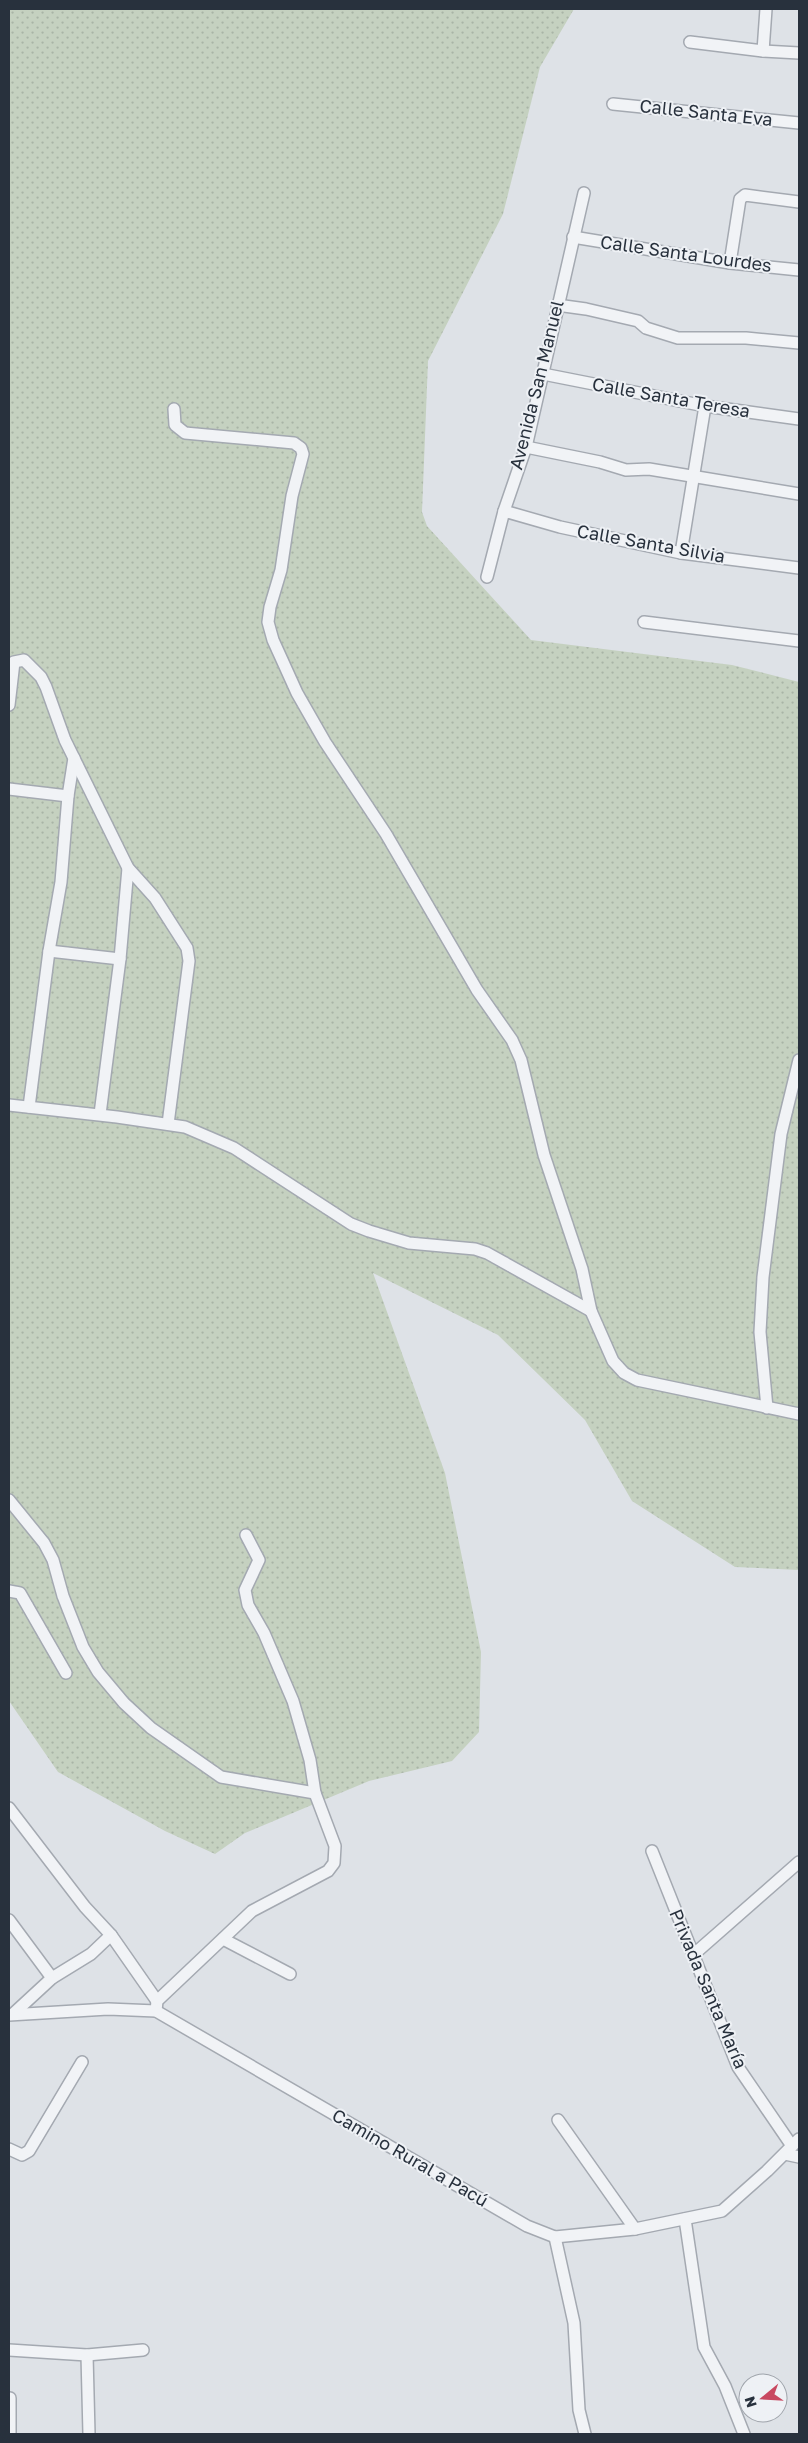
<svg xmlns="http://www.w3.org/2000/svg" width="808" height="2443" viewBox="0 0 808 2443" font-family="'Golos Text',sans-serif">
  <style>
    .grass { fill: url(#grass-dots) }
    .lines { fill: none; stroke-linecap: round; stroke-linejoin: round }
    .minor-casing { stroke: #a4a9b1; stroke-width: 14 }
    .minor { stroke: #f1f3f6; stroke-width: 11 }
    .labels { text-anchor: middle; stroke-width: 4; stroke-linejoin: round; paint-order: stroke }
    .street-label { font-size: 18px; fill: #28313d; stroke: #eef1f5 }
  </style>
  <defs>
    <pattern id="grass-dots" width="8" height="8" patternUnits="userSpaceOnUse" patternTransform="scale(1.25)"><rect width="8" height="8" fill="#c5d1c0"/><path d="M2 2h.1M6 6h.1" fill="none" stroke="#a9b4a6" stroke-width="1.8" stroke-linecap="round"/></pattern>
  </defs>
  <rect width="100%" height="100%" fill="#dee2e7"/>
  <path class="grass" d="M9 9H574L540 67 503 214 428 361 422 512 427 526 531 640 732 665 799 682V1570L735 1567 632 1501 585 1420 498 1335 373 1273 445 1473 481 1652 479 1732 452 1761 369 1781 245 1833 215 1854 165 1831 58 1772 9 1701Z"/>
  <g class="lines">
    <g class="minor-casing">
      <g id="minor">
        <path d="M690 42 763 51 799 53"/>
        <path d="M763 51 766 9"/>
        <path d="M613 104 799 123"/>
        <path d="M573 237 730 263 799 270"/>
        <path d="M730 263 740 199 745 195 799 202"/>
        <path d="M557 305 586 309 638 321 646 328 678 338H746L799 343"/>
        <path d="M543 374 705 406 799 419"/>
        <path d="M174 409 175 425 185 433 294 443 301 448 303 454 292 496 281 570 270 607 268 622 273 640 297 693 325 742 386 834 477 990 512 1040 521 1060 544 1155 582 1269 591 1311 613 1361 624 1373 637 1380 799 1414"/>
        <path d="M526 447 600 462 626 470 649 469 799 494"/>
        <path d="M504 511 560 527 681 553 799 568"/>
        <path d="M681 553 705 406"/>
        <path d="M487 577 504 511 526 447 584 193"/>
        <path d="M644 622 799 641"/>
        <path d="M9 705 14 662 24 660 41 677 46 687 65 740 128 868 155 898 187 948 189 961 168 1124"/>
        <path d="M9 789 68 796"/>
        <path d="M49 951 120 959"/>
        <path d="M9 1105 117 1117 185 1127 234 1148 351 1224 369 1231 409 1243 475 1249 487 1253 591 1311"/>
        <path d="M29 1107 49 951 61 882 68 796 74 758"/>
        <path d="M100 1114 120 959 128 868"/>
        <path d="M767 1408 760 1332 763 1277 781 1134 799 1060"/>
        <path d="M9 1500 44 1543 53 1560 63 1596 83 1647 98 1672 124 1703 151 1728 221 1777 315 1793"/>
        <path d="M9 1591 20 1593 66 1673"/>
        <path d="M9 1808 85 1907 111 1935 157 2001"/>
        <path d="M652 1851 738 2067 792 2146"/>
        <path d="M9 1920 52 1978"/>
        <path d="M223 1939 290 1974"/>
        <path d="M693 1955 799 1862"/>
        <path d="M156 2011 157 2001 252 1911 328 1871 334 1863 335 1846 315 1793 310 1760 293 1701 264 1633 248 1605 245 1590 259 1560 246 1535"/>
        <path d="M13 2014 52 1978 91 1954 111 1935"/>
        <path d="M9 2015 108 2009 156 2011 527 2226 555 2237 635 2229 722 2211 767 2171 799 2139"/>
        <path d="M558 2120 635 2229"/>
        <path d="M9 2149 22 2155 29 2151 82 2062"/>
        <path d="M785 2154 799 2157"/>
        <path d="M685 2219 704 2347 725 2386 744 2434"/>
        <path d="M555 2237 574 2323 579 2410 585 2434"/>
        <path d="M9 2350 87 2355 143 2350"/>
        <path d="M87 2355 89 2434"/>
        <path d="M10 2398V2434"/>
      </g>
    </g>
    <use href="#minor" class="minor"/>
  </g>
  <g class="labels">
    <g class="street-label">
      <text transform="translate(706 113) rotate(6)" y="6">Calle Santa Eva</text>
      <text transform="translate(686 254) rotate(8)" y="6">Calle Santa Lourdes</text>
      <text transform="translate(537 385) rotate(-76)" y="6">Avenida San Manuel</text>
      <text transform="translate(671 398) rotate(10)" y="6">Calle Santa Teresa</text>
      <text transform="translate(651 544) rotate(10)" y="6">Calle Santa Silvia</text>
      <text transform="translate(708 1989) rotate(67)" y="6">Privada Santa María</text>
      <text transform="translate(410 2158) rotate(30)" y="6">Camino Rural a Pacú</text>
    </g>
  </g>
  <rect width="808" height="2443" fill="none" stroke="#28313d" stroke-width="20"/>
  <g transform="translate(763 2398) rotate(252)"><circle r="24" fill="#eef1f5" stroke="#9fa4ab"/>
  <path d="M0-4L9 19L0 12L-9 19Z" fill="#c84860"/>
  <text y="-8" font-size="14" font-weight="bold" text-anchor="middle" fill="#28313d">N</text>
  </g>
</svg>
